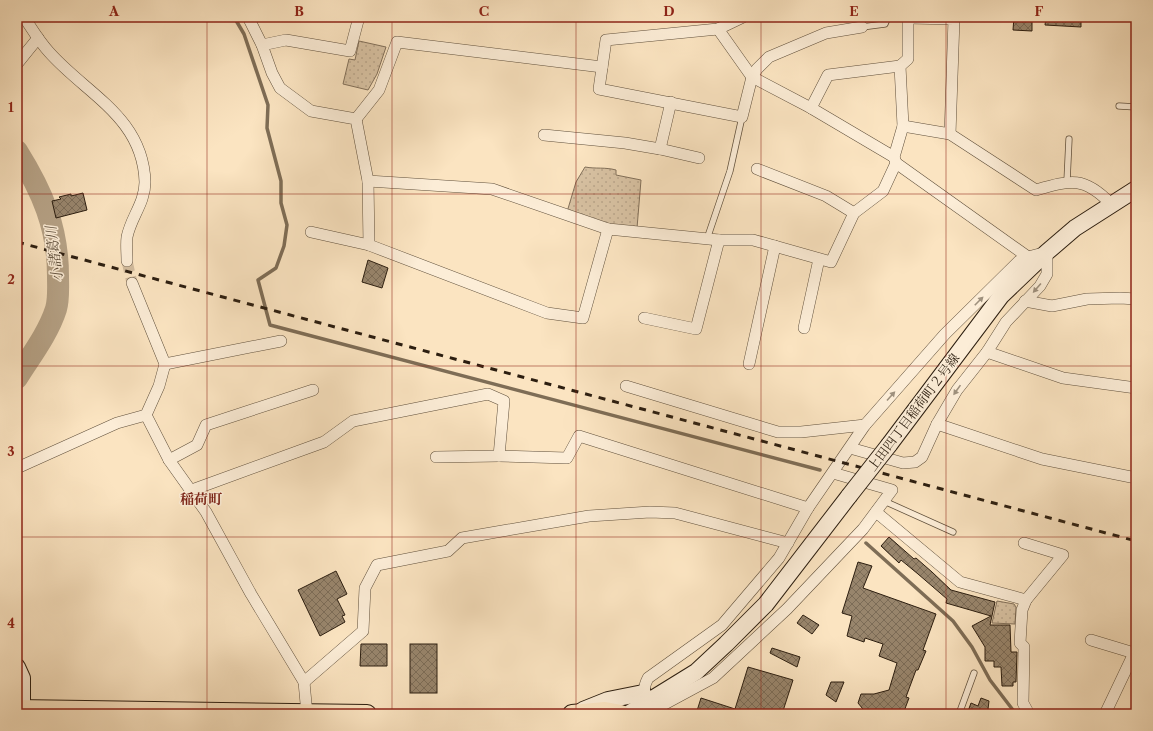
<svg xmlns="http://www.w3.org/2000/svg" width="1153" height="731" viewBox="0 0 1153 731" font-family="'Libre Caslon Text','Noto Serif JP',serif">
  <style>
    .park { fill: url(#park-dots); stroke: #82705a }
    .lines { fill: none; stroke-linecap: round; stroke-linejoin: round }
    .stream { stroke: #7e6d56; stroke-width: 3.5 }
    .river { stroke: #b5a185; stroke-width: 22 }
    .building { fill: url(#building-cross-hatch); stroke: #2c1e10 }
    .street-tunnel { stroke: #d2bc9e; stroke-width: 11; stroke-dasharray: 11 5.5; stroke-linecap: butt }
    .lane-casing { stroke: #60503c; stroke-width: 7 }
    .street-casing { stroke: #60503c; stroke-width: 12 }
    .secondary-casing { stroke: #2c1e10; stroke-width: 18 }
    .primary-casing { stroke: #2c1e10; stroke-width: 20 }
    .lane { stroke: #fcedd7; stroke-width: 5.5 }
    .street { stroke: #fcedd7; stroke-width: 11 }
    .secondary { stroke: #fcedd7; stroke-width: 16 }
    .primary { stroke: #fbe4c1; stroke-width: 18 }
    .rail { stroke: #2c1e10; stroke-width: 3; stroke-dasharray: 7 7; stroke-linecap: butt }
    .secondary-bridge-casing { stroke: #2c1e10; stroke-width: 18; stroke-linecap: butt }
    .secondary-bridge { stroke: #fcedd7; stroke-width: 16 }
    .oneway { fill: #9e907d }
    .grid { fill: none; stroke: #8f2418; stroke-width: 1; stroke-opacity: 0.55 }
    .labels { text-anchor: middle; stroke-width: 3; stroke-linejoin: round; paint-order: stroke }
    .street-label { font-size: 13px; fill: #2c1e10; stroke: #fcedd7 }
    .water-label { font-size: 14px; font-style: italic; fill: #5c4c39; stroke: #fcedd7 }
    .neighbourhood-label { font-size: 14px; font-weight: bold; fill: #7a1f14; stroke: #fcedd7 }
    .neatline { fill: none; stroke: #8f2418; stroke-width: 1.5 }
    .grid-label { font-size: 13px; text-anchor: middle; font-weight: bold; fill: #8f2418 }
  </style>
  <defs>
    <pattern id="park-dots" width="8" height="8" patternUnits="userSpaceOnUse"><rect width="8" height="8" fill="#d8c2a3"/><path d="M2 2h.1M6 6h.1" fill="none" stroke="#baa68b" stroke-width="1.8" stroke-linecap="round"/></pattern>
    <pattern id="building-cross-hatch" width="8" height="8" patternUnits="userSpaceOnUse"><rect width="8" height="8" fill="#98856c"/><path d="M0 0l8 8M0 8l8-8" fill="none" stroke="#7c6c57"/></pattern>
  </defs>
  <rect width="100%" height="100%" fill="#fbe4c1"/>
  <filter id="stains"><feTurbulence type="fractalNoise" baseFrequency=".005" numOctaves="4"/><feColorMatrix values="0 0 0 0 .2 0 0 0 0 .09 0 0 0 0 .02 0 0 0 .5 -.17"/></filter>
  <radialGradient id="worn" r=".72"><stop offset=".6" stop-color="#630" stop-opacity="0"/><stop offset="1" stop-color="#630" stop-opacity=".3"/></radialGradient>
  <g class="park">
    <path d="M359 41 386 47 377 74 368 90 343 84 349 59 355 60Z"/>
    <path d="M585 167C596 169 605 167 616 170V175L641 180 637 228 609 226 567 212 576 182Z"/>
    <path d="M997 601 1014 604 1016 607 1015 624 992 623Z"/>
  </g>
  <g class="lines">
    <g class="stream">
      <path d="M234 17 244 34 268 105 267 128 281 181V203L287 225 284 246 276 268 258 280 270 325 820 470"/>
      <path d="M866 543 953 621 972 647 990 680 1016 714"/>
      <path d="M1113 714 1136 710"/>
    </g>
    <path class="river" d="M17 151C42 191 58 227 58 276 58 287 59 299 56 309 48 334 30 357 17 378"/>
  </g>
  <g class="building">
    <path d="M1014 17H1032V31L1013 30Z"/>
    <path d="M1046 17H1081V27L1045 25Z"/>
    <path d="M83 193 87 210 56 218 52 201 61 199 59 197 71 194V196Z"/>
    <path d="M368 260 388 268 382 288 362 282Z"/>
    <path d="M889 537 914 559 916 558 932 572 951 590 995 602 990 625H1010L1011 652H1017L1016 682H1013V686H1002L1001 667H994V661H985V647L972 626 991 616 946 603 947 599 918 574 901 560 899 563 881 546Z"/>
    <path d="M858 562 872 566 863 588 936 614 923 650 926 651 918 670H916L906 697 909 698 903 714H867L858 703 861 694H874L889 690 897 663 879 656 883 644 865 638 864 642 847 636 852 616 842 613Z"/>
    <path d="M336 571 347 594 337 599 345 615 342 616 345 622 320 636 298 590Z"/>
    <path d="M803 615 819 625 812 634 797 623Z"/>
    <path d="M361 644H387V666H360Z"/>
    <rect x="410" y="644" width="27" height="49"/>
    <path d="M772 648 800 657 797 667 770 653Z"/>
    <path d="M748 667 793 680 782 714H696L701 698 735 709Z"/>
    <path d="M831 682H844L836 702 826 695Z"/>
    <path d="M981 698 989 701 988 709 997 712 996 714H967L971 703 978 706Z"/>
  </g>
  <g class="lines">
    <path class="street-tunnel" d="M127 261 132 283"/>
    <g class="lane-casing">
      <g id="lane">
        <path d="M862 27 885 24 888 17"/>
        <path d="M1119 106 1136 107"/>
        <path d="M1067 181 1069 139"/>
        <path d="M707 239 730 171 742 117"/>
        <path d="M884 501 953 532"/>
        <path d="M959 714 974 673"/>
      </g>
    </g>
    <g class="street-casing">
      <g id="street">
        <path d="M24 17C32 29 39 41 49 52 86 94 143 117 145 182 145 203 131 217 127 237 126 244 127 253 127 261"/>
        <path d="M248 17 262 45 272 73 280 88 311 111 356 119 368 181 369 245 547 313 583 318 608 229 719 240H753L831 262 854 213 883 191 896 163 894 157 903 126 900 66 908 59V17"/>
        <path d="M743 17 718 29 606 40 599 89 742 117 752 77 757 69 769 57 826 33 862 27"/>
        <path d="M908 18 954 19 950 134"/>
        <path d="M718 29 752 77 811 108 894 157"/>
        <path d="M262 45 286 40 350 51 359 17"/>
        <path d="M17 64 38 38"/>
        <path d="M811 108 828 75 900 66"/>
        <path d="M356 119 379 90 397 42 602 67"/>
        <path d="M903 126 950 134 1036 190C1071 180 1084 176 1111 204"/>
        <path d="M544 135 625 143 660 149 671 102"/>
        <path d="M660 149 699 158"/>
        <path d="M896 163 1028 257"/>
        <path d="M757 169 826 196 854 213"/>
        <path d="M368 181 492 189 608 229"/>
        <path d="M311 232 369 245"/>
        <path d="M1025 301 1052 306 1087 299 1120 298 1136 299"/>
        <path d="M644 318 696 329 719 240"/>
        <path d="M804 328 819 259"/>
        <path d="M987 352 1063 378 1136 388"/>
        <path d="M165 364 281 341"/>
        <path d="M749 364 775 246"/>
        <path d="M626 386 778 432H801L865 425"/>
        <path d="M146 415 169 460 206 512 251 594 304 682 307 714"/>
        <path d="M937 424 1042 459 1136 478"/>
        <path d="M436 457 499 456"/>
        <path d="M169 460 197 445 206 425 313 390"/>
        <path d="M17 468 117 423 146 415 159 386 165 364 132 283"/>
        <path d="M833 473 892 490 863 529 787 609 713 678 661 706C644 707 641 691 648 678L722 625 779 558 808 508 865 425 945 334 1019 261 1028 257 1047 252V274L1040 286 1006 322 987 352 957 390 937 424 922 457 915 462 903 463 850 448"/>
        <path d="M192 490 324 442 353 421 488 394 504 401 499 456 567 458 579 436 808 508"/>
        <path d="M876 512 960 582 1026 600 1063 555 1024 543"/>
        <path d="M1026 600 1022 610 1020 643 1024 647 1023 703 1029 714"/>
        <path d="M1091 640 1134 653 1105 714"/>
        <path d="M304 682 363 631 365 588 377 565 448 551 462 538 589 516 650 512 675 513 788 543"/>
      </g>
    </g>
    <g class="secondary-casing">
      <g id="secondary">
        <path d="M889 445 1001 296 1047 252 1075 228 1136 189"/>
        <path d="M17 667 22 678V714"/>
        <path d="M583 710 608 700 643 693"/>
        <path d="M628 714 696 672 726 644 766 604 849 496"/>
      </g>
    </g>
    <g class="primary-casing">
      <g id="primary">
        <path d="M17 709 367 714"/>
        <path d="M572 714 605 711 621 714"/>
      </g>
    </g>
    <use href="#lane" class="lane"/>
    <use href="#street" class="street"/>
    <use href="#secondary" class="secondary"/>
    <use href="#primary" class="primary"/>
    <path class="rail" d="M17 242 1136 541"/>
    <g class="secondary-bridge-casing">
      <path id="secondary-bridge" d="M849 496 889 445"/>
    </g>
    <use href="#secondary-bridge" class="secondary-bridge"/>
  </g>
  <defs><path id="oneway-solid" d="M-6-.8H1V-3.2L6.5 0L1 3.2V.8H-6Z"/></defs>
  <g class="oneway">
    <use href="#oneway-solid" transform="translate(1037 288) rotate(131)"/>
    <use href="#oneway-solid" transform="translate(979 301) rotate(-45)"/>
    <use href="#oneway-solid" transform="translate(957 390) rotate(125)"/>
    <use href="#oneway-solid" transform="translate(891 396) rotate(-48)"/>
  </g>
  <path class="grid" d="M207 17V714M392 17V714M576 17V714M761 17V714M946 17V714M17 194H1136M17 366H1136M17 537H1136"/>
  <g class="labels">
    <g class="street-label">
      <text transform="translate(913 412) rotate(-53)" y="5">上田四丁目稲荷町２号線</text>
    </g>
    <g class="water-label">
      <text transform="translate(54 254) rotate(-97)" y="5">小諸葛川</text>
    </g>
    <g class="neighbourhood-label">
      <text x="201" y="504">稲荷町</text>
    </g>
  </g>
  <rect width="1153" height="731" fill="none" stroke="#fbe4c1" stroke-width="44"/>
  <rect x="22" y="22" width="1109" height="687" class="neatline"/>
  <g class="grid-label">
    <text x="114" y="16">A</text>
    <text x="299" y="16">B</text>
    <text x="484" y="16">C</text>
    <text x="669" y="16">D</text>
    <text x="854" y="16">E</text>
    <text x="1039" y="16">F</text>
    <text x="11" y="112">1</text>
    <text x="11" y="284">2</text>
    <text x="11" y="456">3</text>
    <text x="11" y="628">4</text>
  </g>
  <rect width="100%" height="100%" filter="url(#stains)"/>
  <rect width="100%" height="100%" fill="url(#worn)"/>
</svg>
